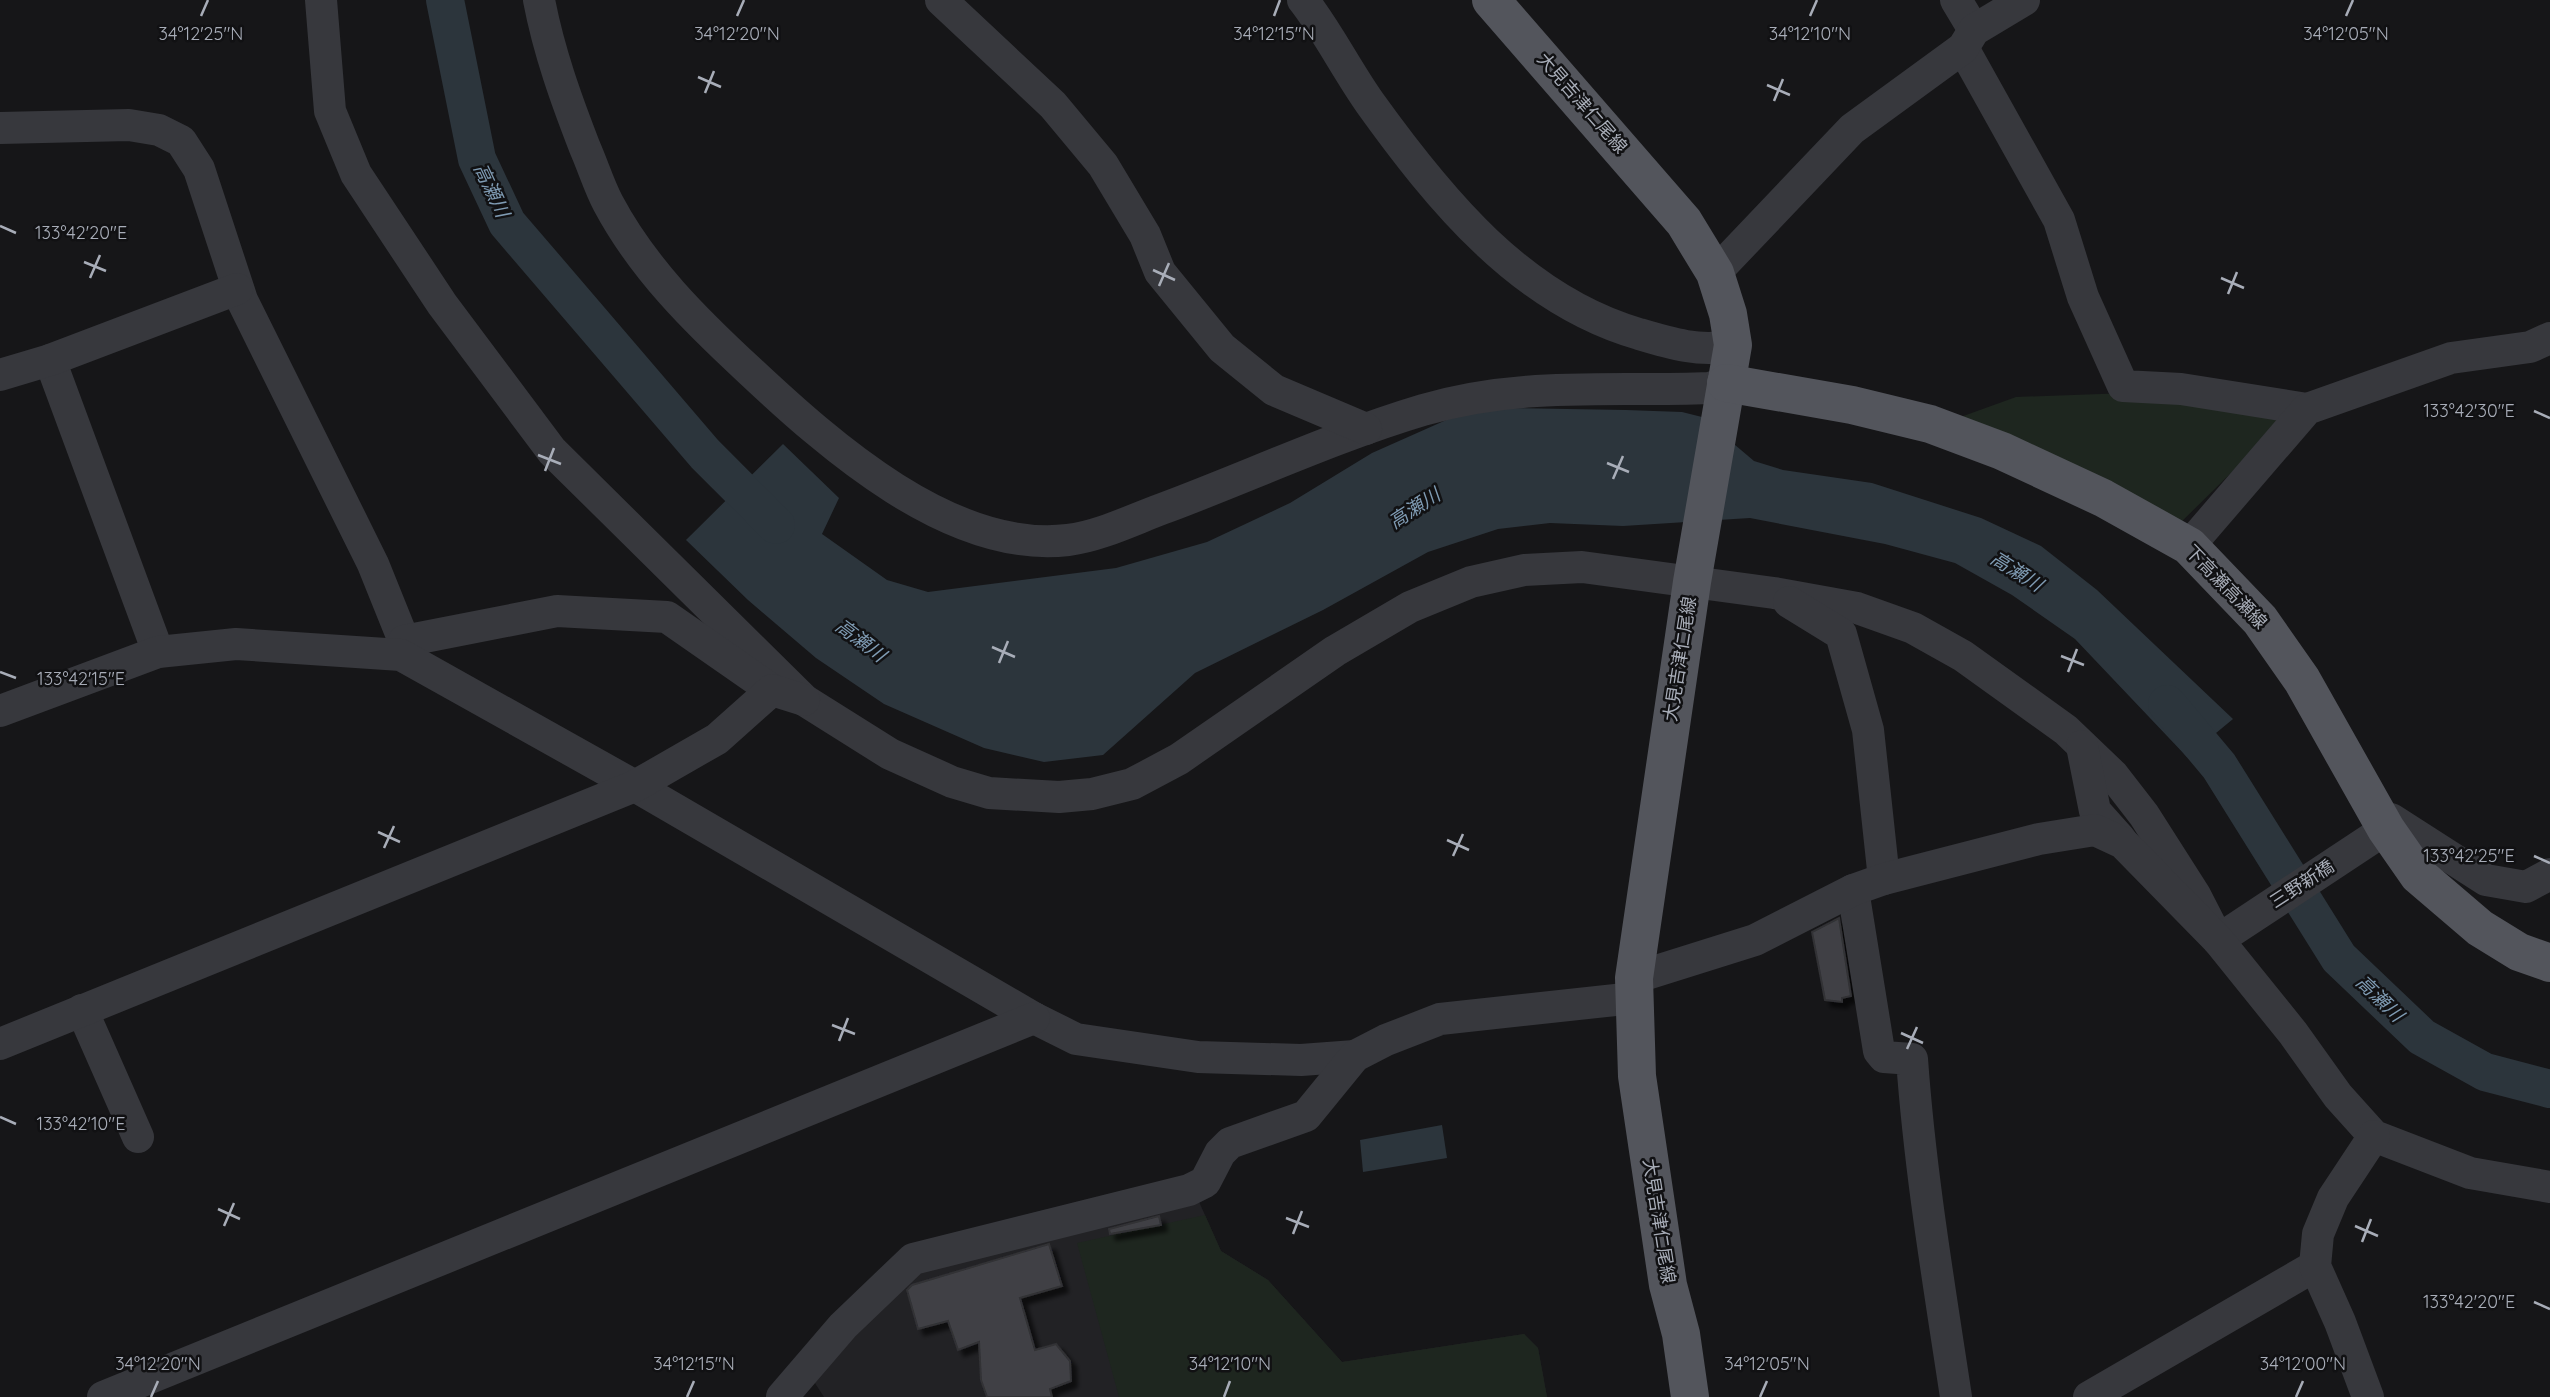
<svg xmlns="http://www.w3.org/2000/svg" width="2550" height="1397" viewBox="0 0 2550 1397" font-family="Quicksand,'Noto Sans JP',sans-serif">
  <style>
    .built { fill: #222225 }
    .green { fill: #1e261f }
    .water { fill: #2c353c }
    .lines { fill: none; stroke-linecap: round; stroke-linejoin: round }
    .river { stroke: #2c353c; stroke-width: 38 }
    .building { fill: #404145; stroke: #303034; stroke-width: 2; filter: url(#shadow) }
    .minor { stroke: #37383d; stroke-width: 32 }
    .major { stroke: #53555c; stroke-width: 38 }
    .ticks { fill: none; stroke: #a8adb8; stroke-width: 2.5 }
    .labels { text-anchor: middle; stroke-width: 5; stroke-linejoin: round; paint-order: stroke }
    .street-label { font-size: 18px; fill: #a8adb8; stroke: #111113 }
    .water-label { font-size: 19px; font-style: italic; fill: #7f9bb3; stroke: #111113 }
    .ticks-label { font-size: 18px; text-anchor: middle; fill: #a8adb8; stroke: #111113; stroke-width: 5; stroke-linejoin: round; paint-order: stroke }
  </style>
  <defs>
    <filter id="shadow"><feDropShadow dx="6" dy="6" stdDeviation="2" flood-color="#0009"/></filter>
  </defs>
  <rect width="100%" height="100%" fill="#161618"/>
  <path class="built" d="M1196 1195 1221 1251 1268 1280 1342 1362 1524 1334 1538 1348 1547 1397H824L809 1374 905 1274Z"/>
  <g class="green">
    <path d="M2128 393 2288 417 2174 529 1955 419 2016 397Z"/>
    <path d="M1205 1215 1221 1251 1268 1280 1342 1362 1524 1334 1538 1348 1547 1397H1119L1077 1243Z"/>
  </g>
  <g class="water">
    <path d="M1504 408 1626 410 1682 412 1702 417 1754 461 1783 470 1872 483 1981 518 2041 546 2097 590 2233 719 2187 757 2075 639 2012 595 1955 563 1885 544 1750 518 1623 526 1550 523 1498 529 1428 552 1323 610 1195 673 1103 755 1044 762 984 748 884 704 816 658 748 600 686 540 783 444 839 498 822 534 887 580 928 592 1116 568 1207 542 1290 503 1372 453 1453 417Z"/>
    <path d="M1442 1125 1447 1158 1363 1172 1360 1140Z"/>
  </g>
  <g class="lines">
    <g class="river">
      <path d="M445 0 477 159 507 223 705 454 776 525"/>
      <path d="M2167 704 2219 766 2339 958 2422 1037 2485 1072 2550 1089"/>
    </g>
  </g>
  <g class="building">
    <path d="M1839 918 1851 996 1842 998V1002L1825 1000 1812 932Z"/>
    <path d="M1159 1216 1161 1225 1110 1234 1109 1229Z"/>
    <path d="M1049 1244 1062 1286 1020 1298 1035 1350 1056 1344 1070 1361 1071 1381 1050 1389 1052 1397H987L981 1380 979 1342 958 1350 948 1321 918 1329 907 1290 912 1285Z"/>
  </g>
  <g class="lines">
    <g class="minor">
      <path d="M321 0 330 111 356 174 442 304 552 451 804 700 890 754 952 782 989 793 1059 797 1092 794 1132 784 1179 759 1335 651 1410 607 1471 582 1524 570 1582 567 1774 593 1857 608 1913 628 1963 656 2066 730 2113 775 2144 815 2195 895 2218 940"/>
      <path d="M539 0C549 52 566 99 585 148 593 166 599 186 608 203 643 269 696 321 750 371 829 445 951 554 1068 540 1101 536 1136 518 1167 507 1252 475 1336 436 1423 410 1522 381 1609 392 1709 388L1726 383"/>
      <path d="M941 0 1053 105 1103 165 1145 235 1160 272 1222 348 1274 390 1366 429"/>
      <path d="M1303 0C1328 32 1346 69 1370 103 1439 199 1521 300 1639 334 1669 343 1702 353 1733 345"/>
      <path d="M1956 0 1974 30"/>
      <path d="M1963 48 2059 220 2083 297 2123 386 2181 389 2307 409"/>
      <path d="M0 128 129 125 159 130 181 141 199 169 242 300 373 564 404 641 401 655"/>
      <path d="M1715 273 1852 129 1963 48 1974 30 2024 0"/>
      <path d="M50 360 158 652"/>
      <path d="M0 375 50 360 237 289"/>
      <path d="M2189 546 2307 409 2451 358 2530 347 2550 338"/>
      <path d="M1789 602 1841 634 1868 730 1884 879"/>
      <path d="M404 641 557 611 667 617 769 688"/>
      <path d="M0 711 158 652 236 644 401 655 635 786 1034 1018 1076 1039 1198 1057 1301 1060 1355 1056"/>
      <path d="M2082 746 2095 811 2120 839"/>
      <path d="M1853 890 1879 1051 1884 1057 1912 1059C1920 1172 1939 1285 1956 1397"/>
      <path d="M2218 940 2386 829 2391 819 2486 880 2526 887 2550 874"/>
      <path d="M1634 978 1755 940 1853 890 1884 879 2039 839 2095 830 2123 843 2218 940 2293 1033 2338 1096 2374 1136 2470 1173 2550 1187"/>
      <path d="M82 1010 138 1137"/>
      <path d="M0 1044 635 786 717 739 772 690 804 700"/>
      <path d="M103 1397 1034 1018"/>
      <path d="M782 1397 843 1326 913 1259 1189 1190 1205 1182 1220 1153 1230 1143 1306 1116 1355 1056 1386 1040 1440 1019 1634 998"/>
      <path d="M2089 1397 2315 1266"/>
      <path d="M2368 1397 2340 1322 2315 1266 2318 1234 2333 1198 2374 1136"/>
    </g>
    <g class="major">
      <path d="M1491 0 1684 222 1715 273 1728 314 1733 345 1692 582 1634 978 1637 1076 1668 1285 1681 1334 1690 1397"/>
      <path d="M1726 383 1852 405 1930 424 2002 451 2103 498 2189 546 2260 620 2302 680 2386 829 2418 875 2480 928 2519 952 2550 963"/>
    </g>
  </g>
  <path class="ticks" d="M201 16 208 0M737 16 744 0M1274 16 1280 0M1810 16 1817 0M2346 16 2353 0M698 77 721 87M1767 85 1790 95M705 93 714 71M1774 101 1783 79M0 226 16 233M84 262 106 271M1153 270 1175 280M90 278 100 255M2221 278 2244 288M1159 286 1169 263M2228 294 2237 272M2534 411 2550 418M538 455 561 464M1607 463 1629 472M545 471 554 448M1613 479 1623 456M992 647 1015 657M2061 656 2084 665M999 663 1008 641M0 672 16 678M2068 672 2077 649M378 832 400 842M1447 840 1469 850M384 848 394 826M1453 856 1463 834M2534 856 2550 863M832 1025 855 1034M1901 1033 1923 1043M839 1041 848 1018M1907 1049 1917 1027M0 1117 16 1124M218 1209 240 1219M1286 1218 1309 1227M224 1226 234 1203M2355 1226 2378 1236M1293 1234 1302 1211M2362 1242 2371 1219M2534 1302 2550 1309M151 1397 158 1381M687 1397 694 1381M1224 1397 1230 1381M1760 1397 1767 1381M2296 1397 2303 1381"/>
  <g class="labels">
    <g class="street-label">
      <text transform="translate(1582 103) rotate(49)" y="6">大見吉津仁尾線</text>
      <text transform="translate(2226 587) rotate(46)" y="6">下高瀬高瀬線</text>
      <text transform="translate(1680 659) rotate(-81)" y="6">大見吉津仁尾線</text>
      <text transform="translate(2302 884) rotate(-33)" y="6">三野新橋</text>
      <text transform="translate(1659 1221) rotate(81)" y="6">大見吉津仁尾線</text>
    </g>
    <g class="water-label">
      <text transform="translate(492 190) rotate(65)" y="7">高瀬川</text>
      <text transform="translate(1414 508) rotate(-33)" y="7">高瀬川</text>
      <text transform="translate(2017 571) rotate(32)" y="7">高瀬川</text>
      <text transform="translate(861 640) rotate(37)" y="7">高瀬川</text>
      <text transform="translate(2380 998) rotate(44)" y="7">高瀬川</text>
    </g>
  </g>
  <g class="ticks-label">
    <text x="737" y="40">34°12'20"N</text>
    <text x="1274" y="40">34°12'15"N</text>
    <text x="2346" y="40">34°12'05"N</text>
    <text x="201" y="40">34°12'25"N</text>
    <text x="1810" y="40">34°12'10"N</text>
    <text x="81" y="239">133°42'20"E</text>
    <text x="2469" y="417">133°42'30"E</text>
    <text x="81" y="685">133°42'15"E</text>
    <text x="2469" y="862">133°42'25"E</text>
    <text x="81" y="1130">133°42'10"E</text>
    <text x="2469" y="1308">133°42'20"E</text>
    <text x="158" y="1370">34°12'20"N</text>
    <text x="694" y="1370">34°12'15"N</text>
    <text x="1230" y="1370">34°12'10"N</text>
    <text x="1767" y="1370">34°12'05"N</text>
    <text x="2303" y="1370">34°12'00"N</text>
  </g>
</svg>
